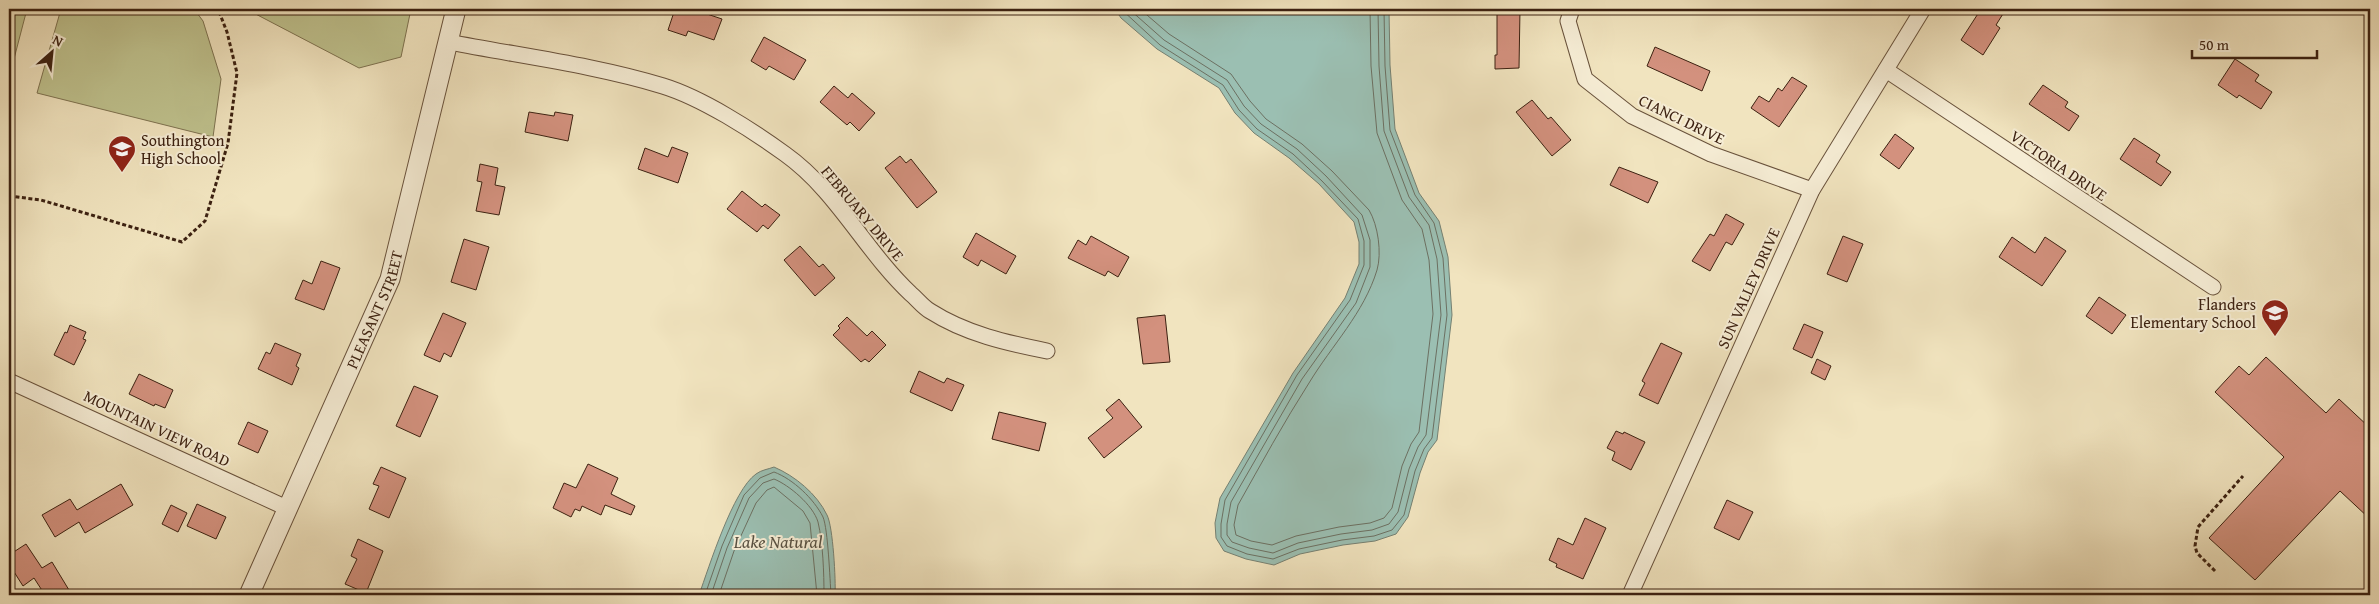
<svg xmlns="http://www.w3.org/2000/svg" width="2379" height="604" viewBox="0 0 2379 604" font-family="'Gentium Book Plus',serif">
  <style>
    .green { fill: #bfc28e; stroke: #7e7250 }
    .water { fill: #9bbfb2; stroke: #758072 }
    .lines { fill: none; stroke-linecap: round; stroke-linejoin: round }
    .shore { stroke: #6c7062; stroke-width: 1 }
    .building { fill: #d3917e; stroke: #3c2111 }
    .minor-casing { stroke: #69523c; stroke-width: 17 }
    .tertiary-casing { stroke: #69523c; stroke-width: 21 }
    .path { stroke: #3c2111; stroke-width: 3; stroke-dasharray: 4 2.5; stroke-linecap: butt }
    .minor { stroke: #f6edd5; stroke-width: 15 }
    .tertiary { stroke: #f6edd5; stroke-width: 19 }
    .labels { text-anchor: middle; stroke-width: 4; stroke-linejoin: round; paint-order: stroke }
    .street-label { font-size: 16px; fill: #3c2111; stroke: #f6edd5 }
    .poi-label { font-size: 16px; fill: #3c2111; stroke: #f6edd5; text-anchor: start }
    .water-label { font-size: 18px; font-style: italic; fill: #585041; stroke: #f6edd5 }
  </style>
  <rect width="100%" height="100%" fill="#f1e4bf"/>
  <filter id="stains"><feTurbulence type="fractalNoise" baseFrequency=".004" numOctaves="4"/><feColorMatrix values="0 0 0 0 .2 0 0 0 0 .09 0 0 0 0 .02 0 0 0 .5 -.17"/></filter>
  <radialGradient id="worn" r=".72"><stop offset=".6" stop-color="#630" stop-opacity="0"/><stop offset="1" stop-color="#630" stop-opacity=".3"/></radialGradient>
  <g class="green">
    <path d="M9 9H27L9 78Z"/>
    <path d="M61 9H194L203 21 221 79 213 137 37 93Z"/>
    <path d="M246 9H411L401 57 359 68Z"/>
  </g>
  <g class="water">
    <path d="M1115 9H1389L1390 65 1395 129 1419 193 1439 221 1448 257 1452 315 1437 440 1428 452 1420 473 1408 517 1396 534 1375 541 1343 545 1300 554 1274 565 1246 559 1224 551 1216 538 1215 523 1220 498 1293 373 1345 298 1359 264V242L1354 222 1319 184 1289 158 1254 133 1235 113 1219 88 1157 49 1121 18Z"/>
    <path d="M774 467C795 476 817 494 827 515 833 526 836 581 835 595H699C709 567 733 490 756 474 761 470 769 469 774 467Z"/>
  </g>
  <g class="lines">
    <g class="shore">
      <path d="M1121 9 1160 45 1223 85 1239 110 1257 129 1293 154 1322 181 1358 219 1364 241V265L1350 300 1297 375 1225 500 1221 524V537L1227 546 1247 554 1273 559 1299 549 1342 540 1374 536 1392 530 1404 515 1415 471 1424 449 1432 438 1447 315 1443 258 1434 223 1415 195 1390 130 1385 66 1384 9"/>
      <path d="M1129 9 1164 40 1227 80 1244 106 1261 124 1297 149 1326 176 1362 215 1370 240V267L1356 303 1302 379 1231 502 1227 524V535L1232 542 1249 548 1273 553 1298 543 1341 534 1372 530 1389 524 1398 512 1409 469 1418 447 1426 435 1441 315 1437 259 1429 225 1409 197 1384 131 1379 66 1378 9"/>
      <path d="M1140 9 1169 34 1231 74 1250 101 1266 119 1302 144 1332 171 1369 210C1378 225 1382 253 1377 270 1364 313 1332 345 1309 383 1284 422 1261 464 1238 505L1234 525 1236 535 1251 541 1272 545 1296 536 1339 527 1370 523 1384 518 1392 508 1402 466 1411 444 1419 432 1433 314 1429 260 1422 229 1402 200 1377 133 1371 66 1370 9"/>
      <path d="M705 595 722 546 744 495 760 478 774 472C793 479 814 499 823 517 828 529 830 580 831 595"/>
      <path d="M711 595 727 548 749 498 763 483 774 479C789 485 813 505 818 522 823 543 824 573 824 595"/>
      <path d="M719 595 734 551 756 503 767 490 774 487 803 511 810 523 817 595"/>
    </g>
  </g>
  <g class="building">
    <path d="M675 9H692L722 19 714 40 688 31 686 36 668 30Z"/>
    <path d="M1497 9H1520L1519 68 1495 69V55H1497Z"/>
    <path d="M1981 9H2006L1996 25 2000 28 1983 55 1961 40Z"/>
    <path d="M764 37 806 60 794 80 769 66 766 70 751 61Z"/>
    <path d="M1655 47 1710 71 1702 91 1647 66Z"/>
    <path d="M2235 59 2259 75 2255 81 2272 92 2261 109 2239 95 2237 98 2218 85Z"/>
    <path d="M1792 77 1807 86 1779 127 1751 108 1759 96 1769 102 1778 88 1782 91Z"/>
    <path d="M2043 85 2068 102 2065 107 2079 116 2069 131 2029 104Z"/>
    <path d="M834 86 848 98 852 93 875 113 859 131 850 122 847 125 820 102Z"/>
    <path d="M1532 100 1548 119 1551 117 1571 140 1552 156 1516 112Z"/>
    <path d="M529 112 554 116 555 112 573 115 568 141 525 132Z"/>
    <path d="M1895 134 1914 148 1899 169 1880 155Z"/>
    <path d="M2134 138 2160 155 2156 162 2171 172 2161 186 2120 159Z"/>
    <path d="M672 147 688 153 678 183 638 169 645 148 668 157Z"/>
    <path d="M900 156 906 163 911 159 937 192 917 208 885 168Z"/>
    <path d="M480 164 498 168 495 185 505 187 499 215 476 211 482 182 477 181Z"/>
    <path d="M1619 167 1658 182 1648 203 1610 185Z"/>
    <path d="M742 191 762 207 765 204 780 215 768 229 763 225 757 232 727 209Z"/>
    <path d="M1726 214 1744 224 1732 245 1726 242 1710 271 1692 261 1710 234 1714 236Z"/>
    <path d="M976 233 1016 256 1006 274 981 260 978 266 963 257Z"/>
    <path d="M1091 236 1129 257 1118 277 1108 271 1105 276 1068 258 1078 240 1086 245Z"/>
    <path d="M1843 236 1863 244 1847 282 1827 274Z"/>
    <path d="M2012 237 2035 253 2045 237 2066 251 2042 286 1999 257Z"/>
    <path d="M464 239 489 247 476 290 451 282Z"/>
    <path d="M800 246 819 267 823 264 835 278 815 296 784 260Z"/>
    <path d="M321 261 340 268 324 310 295 299 303 280 312 284Z"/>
    <path d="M2099 297 2126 315 2112 334 2086 316Z"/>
    <path d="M443 313 466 323 451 357 444 353 440 362 424 355Z"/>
    <path d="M1165 315 1170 362 1143 364 1137 318Z"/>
    <path d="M847 317 867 336 872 331 886 345 869 362 865 359 861 362 833 335 840 328 838 326Z"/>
    <path d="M1804 324 1823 332 1812 358 1793 349Z"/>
    <path d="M70 325 86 332 83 339 86 340 74 365 54 355 65 332 67 333Z"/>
    <path d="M275 343 301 354 296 366 299 368 292 385 258 369 266 352 270 354Z"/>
    <path d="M1661 343 1682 353 1658 404 1639 395 1645 383 1642 381Z"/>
    <path d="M2266 357 2326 413 2339 399 2370 428V519L2340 491 2255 580 2209 538 2284 457 2215 392 2239 366 2249 375Z"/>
    <path d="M1817 359 1831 366 1825 380 1811 373Z"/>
    <path d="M919 371 944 383 947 378 964 385 952 411 910 392Z"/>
    <path d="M139 374 173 390 165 408 155 404 154 406 129 394Z"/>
    <path d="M414 386 438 396 420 437 396 426Z"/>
    <path d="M1119 399 1142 427 1104 458 1088 438 1113 418 1106 410Z"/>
    <path d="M999 412 1046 423 1039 451 992 439Z"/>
    <path d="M248 422 268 431 258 453 238 444Z"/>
    <path d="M1616 431 1623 434 1624 432 1645 442 1631 470 1612 460 1615 452 1607 448Z"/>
    <path d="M588 464 618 478 611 494 635 506 631 515 605 505 601 515 582 506 580 511 575 509 571 517 553 508 564 483 576 488Z"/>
    <path d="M381 467 406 478 389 518 369 509 379 486 373 484Z"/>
    <path d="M121 484 133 505 85 533 79 522 55 537 42 515 70 499 77 510Z"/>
    <path d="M1727 500 1753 512 1739 540 1714 528Z"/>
    <path d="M197 504 226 517 216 539 187 526Z"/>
    <path d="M171 505 187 513 178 532 162 524Z"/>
    <path d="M1585 518 1606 528 1583 579 1556 567 1557 564 1549 560 1558 538 1573 545Z"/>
    <path d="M358 539 383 551 366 593 345 584 357 559 351 556Z"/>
    <path d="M26 544 42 568 52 562 72 595H45L34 578 23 586 9 564V555Z"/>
  </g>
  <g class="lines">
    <g class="minor-casing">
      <g id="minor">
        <path d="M1572 9 1568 21 1585 79 1632 116 1711 154 1812 190"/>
        <path d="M449 42C520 56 594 65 663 86 702 98 752 130 785 154 837 191 865 251 911 294 917 299 923 307 930 311 966 334 1007 343 1047 351"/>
        <path d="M1886 70 2213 287"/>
        <path d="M9 381 289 509"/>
        <path d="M1630 595 1812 190 1923 9"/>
      </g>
    </g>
    <g class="tertiary-casing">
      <g id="tertiary">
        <path id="s1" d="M249 595 390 279 456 9"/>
      </g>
    </g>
    <g class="path">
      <path d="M9 196 41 200 182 242 205 221 228 143 237 73 227 32 218 9"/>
      <path d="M2215 571 2197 553 2195 546 2198 527 2243 476"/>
    </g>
    <use href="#minor" class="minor"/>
    <use href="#tertiary" class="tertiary"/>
  </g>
  <defs>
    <g id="school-pin" transform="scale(1.4375)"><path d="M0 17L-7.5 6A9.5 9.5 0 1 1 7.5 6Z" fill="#8f2418" stroke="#f6edd5"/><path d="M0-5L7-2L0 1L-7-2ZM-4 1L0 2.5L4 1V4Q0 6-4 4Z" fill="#fff"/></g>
  </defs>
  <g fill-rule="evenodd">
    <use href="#school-pin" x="122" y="149"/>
    <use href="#school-pin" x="2275" y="313"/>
  </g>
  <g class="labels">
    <g class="street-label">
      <text transform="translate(1682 119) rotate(26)" y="6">CIANCI DRIVE</text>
      <text transform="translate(2059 165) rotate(34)" y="6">VICTORIA DRIVE</text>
      <text transform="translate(863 213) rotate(50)" y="6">FEBRUARY DRIVE</text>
      <text transform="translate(1748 288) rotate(-66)" y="6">SUN VALLEY DRIVE</text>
      <text dy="6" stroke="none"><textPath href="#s1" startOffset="312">PLEASANT STREET</textPath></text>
      <text transform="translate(157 428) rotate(25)" y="6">MOUNTAIN VIEW ROAD</text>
    </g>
    <g class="poi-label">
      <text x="141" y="146">Southington<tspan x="141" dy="18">High School</tspan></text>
      <text x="2256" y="310" text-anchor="end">Flanders<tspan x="2256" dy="18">Elementary School</tspan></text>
    </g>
    <g class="water-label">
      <text x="778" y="548">Lake Natural</text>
    </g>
  </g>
  <rect width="2379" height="604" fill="none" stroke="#f1e4bf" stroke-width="30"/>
  <rect x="10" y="10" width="2359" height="584" fill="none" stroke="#3c2111" stroke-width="2.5"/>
  <rect x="15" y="15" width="2349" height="574" fill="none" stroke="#3c2111"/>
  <g transform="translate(52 52) rotate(27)" stroke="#f6edd5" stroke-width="4" paint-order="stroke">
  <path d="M0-4L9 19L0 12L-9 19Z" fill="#3c2111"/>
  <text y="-8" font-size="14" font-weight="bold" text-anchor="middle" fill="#3c2111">N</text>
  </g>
  <path d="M2192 50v8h125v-8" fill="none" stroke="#3c2111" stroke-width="2.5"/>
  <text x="2199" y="50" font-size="15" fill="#3c2111" stroke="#f6edd5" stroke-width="4" paint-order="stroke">50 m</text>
  <rect width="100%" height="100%" filter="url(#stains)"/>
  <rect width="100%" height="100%" fill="url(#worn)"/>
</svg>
